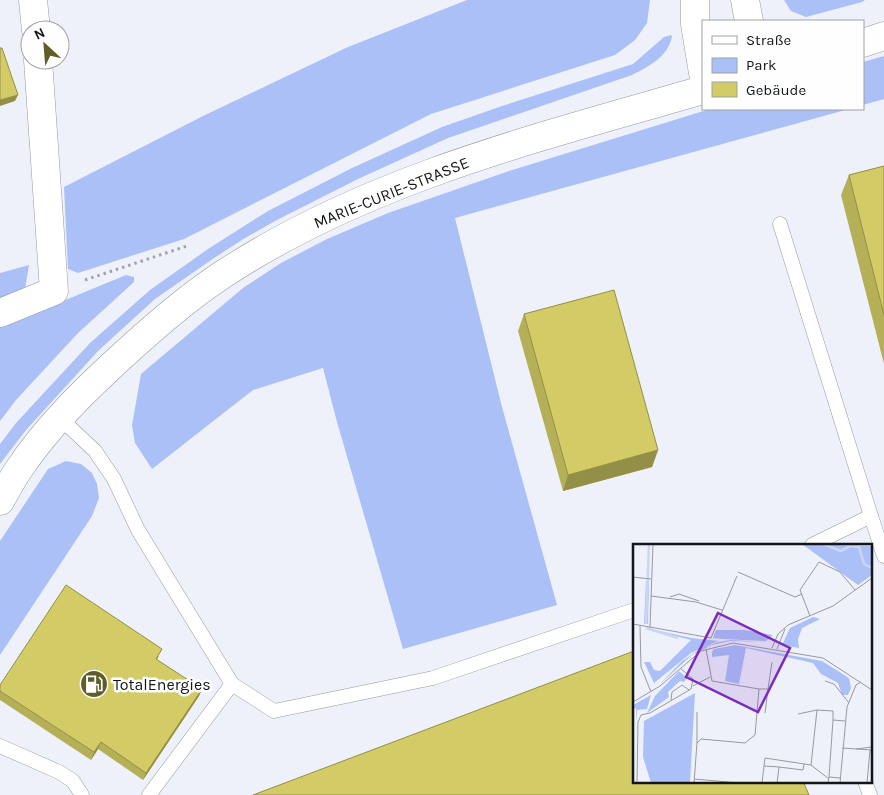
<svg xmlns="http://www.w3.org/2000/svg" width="884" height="795" viewBox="0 0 884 795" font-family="Karla,sans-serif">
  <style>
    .green { fill: #abc0f6 }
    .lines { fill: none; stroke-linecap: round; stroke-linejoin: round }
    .service-casing { stroke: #979aa1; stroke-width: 15 }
    .minor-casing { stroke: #979aa1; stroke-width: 29 }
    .tertiary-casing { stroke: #979aa1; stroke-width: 29 }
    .path { stroke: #9fa2a8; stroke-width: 3; stroke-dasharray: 2.5 4; stroke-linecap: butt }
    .service { stroke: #fff; stroke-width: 14 }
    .minor { stroke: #fff; stroke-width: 28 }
    .tertiary { stroke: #fff; stroke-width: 28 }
    .wall { fill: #b5af58 }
    .shaded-wall { fill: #948f47 }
    .building { fill: #d3cc66; stroke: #948f47 }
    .labels { text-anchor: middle; stroke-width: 5; stroke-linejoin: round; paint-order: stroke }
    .street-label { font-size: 16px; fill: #141518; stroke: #fefefe }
    .poi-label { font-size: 16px; fill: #141518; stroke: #fefefe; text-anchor: start }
    .inset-river { fill: none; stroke: #c8d6f8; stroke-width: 2.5 }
    .inset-road { fill: none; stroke: #97999f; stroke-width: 1 }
    .view { fill: #7b2cbf; fill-opacity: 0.15; stroke: #7b2cbf; stroke-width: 2.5 }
    .inset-edge { fill: none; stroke: #141518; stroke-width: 2.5 }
  </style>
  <rect width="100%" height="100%" fill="#eef1f9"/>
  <g class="green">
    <path d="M467 0H650L647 23 635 40 615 55 431 114 184 239 78 273 68 269 64 187 205 115 348 47Z"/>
    <path d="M784 0H865L862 2 806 17 791 11Z"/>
    <path d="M671 35 672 37C667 58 649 66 632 75L448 138 358 179 275 221 245 238 214 258 155 299 98 351 26 430 0 464V444L16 423 90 343 150 290 208 249 268 211 352 168 442 127 502 106 633 64 664 37Z"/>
    <path d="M884 56V99L863 105V62Z"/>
    <path d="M710 109H849L455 218 502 407 557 605 403 649 337 422 323 368 253 390 152 469 135 443 132 425 141 374 243 288 281 263 327 239 388 213 509 171Z"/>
    <path d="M29 265 25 289 0 300V273Z"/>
    <path d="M126 275 134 277V282L78 333 16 400 0 421V327Z"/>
    <path d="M66 461 81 464 92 473 97 484 99 498 92 516 0 655V541L48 469Z"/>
  </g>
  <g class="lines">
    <g class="service-casing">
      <g id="service">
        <path d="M780 224 871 516 812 545"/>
        <path d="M59 417 95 451 114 479 138 530 232 684 274 711 433 678 634 610"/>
        <path d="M871 516 884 556"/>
        <path d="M0 746 59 772 73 781 82 795"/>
        <path d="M865 781 870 795"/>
        <path d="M149 795 232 684"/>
      </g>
    </g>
    <g class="minor-casing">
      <g id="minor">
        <path d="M33 0 36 30"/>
        <path d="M0 313 54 291 38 60"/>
      </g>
    </g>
    <g class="tertiary-casing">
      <g id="tertiary">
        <path d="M695 0V24L703 73"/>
        <path d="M745 0 749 21"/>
        <path d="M863 43 884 36"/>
        <path d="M0 501C6 491 12 479 19 469 47 427 84 391 121 357 154 327 188 297 225 273 369 179 540 137 703 90"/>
      </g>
    </g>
    <path class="path" d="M85 280 187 246"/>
    <use href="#service" class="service"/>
    <use href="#minor" class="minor"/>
    <use href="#tertiary" class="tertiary"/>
  </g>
  <g class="wall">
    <path d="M884 166V364L841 195 849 175Z"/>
    <path d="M524 314 658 450 652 467 563 491 518 331Z"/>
    <path d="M159 656 157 660 202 689 199 696 143 780 98 749 91 760 0 700V685Z"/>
  </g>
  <g class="shaded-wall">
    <path d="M18 95 15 101 0 106V100Z"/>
    <path d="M658 450 652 467 563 491 568 475Z"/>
    <path d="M202 689 199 696 143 780 146 773Z"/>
    <path d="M101 742 98 749 91 760 94 752Z"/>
  </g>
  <g class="building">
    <path d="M0 48H2L18 95 0 100Z"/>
    <path d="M884 166V315L849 175Z"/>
    <path d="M614 290 658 450 568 475 524 314Z"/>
    <path d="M66 585 162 649 156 659 202 689 146 773 101 742 94 752 0 691V685Z"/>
    <path d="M634 651V781H803L809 795H253Z"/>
  </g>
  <defs>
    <g id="fuel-disc" transform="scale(1.4375)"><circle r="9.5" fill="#615d2a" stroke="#fefefe"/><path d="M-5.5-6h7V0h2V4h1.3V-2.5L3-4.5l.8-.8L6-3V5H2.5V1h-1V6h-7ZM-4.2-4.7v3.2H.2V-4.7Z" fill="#fff"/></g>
  </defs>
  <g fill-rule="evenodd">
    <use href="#fuel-disc" x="94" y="684"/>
  </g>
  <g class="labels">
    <g class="street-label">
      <text transform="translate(391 192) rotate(-22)" y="6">MARIE-CURIE-STRASSE</text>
    </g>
    <g class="poi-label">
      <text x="113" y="690">TotalEnergies</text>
    </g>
  </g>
  <g transform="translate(633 544)">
    <rect width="239" height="239" fill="#eef1f9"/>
    <path d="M169 0 239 2V31L225 41ZM16 36V37L15 80H11L13 37ZM180 73 187 75 169 84 165 95 166 104 149 101 157 84ZM12 84 59 94 85 97 58 109 21 139 11 118H17L21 126 27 127 58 96ZM83 86H111L140 91 133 97 90 95 80 94ZM98 96 138 98 98 97 79 101 59 111 27 140 48 118 67 105 85 98ZM102 101 189 117 216 134 218 144 215 151H209L205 139 188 130 180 119 113 104 106 140 92 137 96 111 79 113V108L81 105ZM46 127 54 134 51 138 47 137 35 148 36 153 14 169 22 152ZM62 149 57 239H18L10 213 11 177ZM18 151 14 165 4 166 3 178V164L0 165V161Z" fill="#abc0f6"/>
    <path class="inset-river" d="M190 0 208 7 217 2 226 3 231 20 239 24M13 80 16 0M13 84 45 94"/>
    <path class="inset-road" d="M105 28 162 53 169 50M0 33 18 35M18 52 63 58 89 66M37 53 46 50 66 57M177 72 167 46 186 18 207 28 222 46M0 80 78 94 104 32M7 82 8 123 18 148M17 83 20 0M139 104 145 90 155 81 200 62 239 34M144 105 152 85M192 137 201 140 216 159M60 142 77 133M126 145H135L139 118M38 156 39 148 49 141 56 146M0 158 27 142 68 107 100 99 190 114 239 146M64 168V199M132 169 135 145M165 170 184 166M209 204 239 206M223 205 239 203M131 222 146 223 144 239M146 223 170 226 171 220M196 233 200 176M61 235 106 239M196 235 178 221 184 166 200 167V176L212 177M4 239 5 178 8 171 17 169 58 145 60 135 47 124M61 239 64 199 68 195 112 199 122 191 126 145 79 137 73 105M129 239 132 214 178 221M195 239 196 233 207 234M207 239 214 163 223 141 228 138M234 239 237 206"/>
    <path class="view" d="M85 69 157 104 125 168 53 133Z"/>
    <rect width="239" height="239" class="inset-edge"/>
  </g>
  <rect x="702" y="20" width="162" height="90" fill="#fefefe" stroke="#a0a1a2"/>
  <rect x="712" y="36" width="25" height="8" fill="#ffffff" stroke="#a0a1a2"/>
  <text x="746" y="45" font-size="15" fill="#141518">Straße</text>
  <rect x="712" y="58" width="25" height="15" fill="#abc0f6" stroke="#a0a1a2"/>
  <text x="746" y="70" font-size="15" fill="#141518">Park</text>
  <rect x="712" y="82" width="25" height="15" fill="#d3cc66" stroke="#a0a1a2"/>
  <text x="746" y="95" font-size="15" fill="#141518">Gebäude</text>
  <g transform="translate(45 45) rotate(334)"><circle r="24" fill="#fefefe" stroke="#a0a1a2"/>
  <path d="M0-4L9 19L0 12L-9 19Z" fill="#615d2a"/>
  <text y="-8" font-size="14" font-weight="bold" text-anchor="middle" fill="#141518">N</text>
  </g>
</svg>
